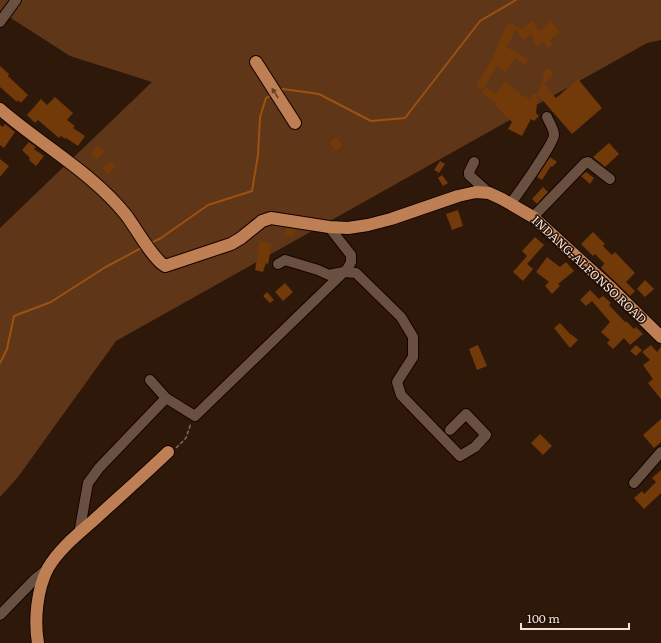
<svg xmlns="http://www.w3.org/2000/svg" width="661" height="643" viewBox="0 0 661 643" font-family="Literata,serif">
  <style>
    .green { fill: #5f3618 }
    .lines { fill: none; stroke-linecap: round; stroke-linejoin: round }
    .stream { stroke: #9d5112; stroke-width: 2 }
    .building { fill: #723909 }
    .minor-casing { stroke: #140300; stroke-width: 12 }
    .major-casing { stroke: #140300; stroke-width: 14 }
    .path { stroke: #7d6a5e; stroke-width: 1.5; stroke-dasharray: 4 2; stroke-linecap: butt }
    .minor { stroke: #695041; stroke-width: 10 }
    .major { stroke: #be7f54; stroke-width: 12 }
    .oneway { fill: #694127 }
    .labels { text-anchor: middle; stroke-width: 3; stroke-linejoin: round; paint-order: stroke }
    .street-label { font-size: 12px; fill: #f2e3d9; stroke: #230f03 }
  </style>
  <rect width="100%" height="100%" fill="#2d180a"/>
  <path class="green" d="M0 0H661V40L647 43 116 341 18 477 0 497V228L152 82 70 56 0 11Z"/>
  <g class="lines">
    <g class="stream">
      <path d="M280 91 283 89 319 94 371 121 405 118 480 21 516 0"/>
      <path d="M151 243 161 238 208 205 252 191 258 155 260 117 266 98 272 95"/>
      <path d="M0 363 7 349 14 316 51 302 104 268 143 247"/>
    </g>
  </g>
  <g class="building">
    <path d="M532 21 539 31 551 21 560 32 550 40 553 45 548 48 544 42 536 46 531 34 523 40 516 29 507 47 528 59 525 65 515 58 505 72 497 66 483 90 476 86 493 57 508 22 521 29Z"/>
    <path d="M0 66 9 74 8 76 28 95 21 103 18 100 17 102 0 87Z"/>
    <path d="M549 68 554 75 544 84 556 98 578 79 602 108 572 134 538 95 536 113 539 116 534 121 531 119 522 136 508 129 512 122 495 105 496 103 482 93 486 87 496 94 505 81 524 97 525 96 531 100 532 93 538 94 544 75 542 73Z"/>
    <path d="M55 97 73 113 67 120 75 126 73 128 85 136 78 146 66 138 65 139 61 136 59 138 38 120 35 123 27 115 41 99 47 105Z"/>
    <path d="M5 124 15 132 4 148 0 145V125L3 127Z"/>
    <path d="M336 137 343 145 336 151 329 143Z"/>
    <path d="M29 142 36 147 34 149 44 156 36 166 29 160 30 158 22 150Z"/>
    <path d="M609 143 619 154 605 167 593 157Z"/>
    <path d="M98 145 105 151 97 160 90 154Z"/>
    <path d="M550 157 557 162 552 167 551 166 542 180 537 177Z"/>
    <path d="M0 159 9 166 0 177Z"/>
    <path d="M110 161 116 166 108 175 102 169Z"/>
    <path d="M440 161 445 164 439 173 434 170Z"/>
    <path d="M586 172 594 178 590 184 581 176Z"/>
    <path d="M442 175 448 183 443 186 438 178Z"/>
    <path d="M543 187 548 192 537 204 532 199Z"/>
    <path d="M458 210 463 226 452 230 446 214Z"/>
    <path d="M286 228 295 229 293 237 284 235Z"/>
    <path d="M593 232 605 244 603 246 612 255 615 252 635 273 626 282 635 291 630 296 601 268 604 264V263L595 254 593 256 581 244Z"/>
    <path d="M535 237 544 245 527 264 533 269 523 281 513 272 527 256 522 251Z"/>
    <path d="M260 241 272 244 268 264 266 263 263 272 255 270Z"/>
    <path d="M547 257 560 267 566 262 574 271 558 284 560 286 552 294 545 286 549 282 536 272Z"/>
    <path d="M645 280 654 289 645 297 637 289Z"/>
    <path d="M285 283 293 292 283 301 275 292Z"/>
    <path d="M590 290 599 299 603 296 611 303 609 305 625 322 626 321 634 329 636 327 643 334 630 345 624 338 613 349 607 343 610 340 601 332 610 322 592 301 586 306 580 300Z"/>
    <path d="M267 292 274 300 270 303 263 296Z"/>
    <path d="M560 323 571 335V334L578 340 570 348 554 328Z"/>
    <path d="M478 345 487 366 477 370 469 349Z"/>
    <path d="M636 345 642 350 636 356 630 351Z"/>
    <path d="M651 345 657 352 661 347V399L648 383 653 379 643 365 650 360 642 352Z"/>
    <path d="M661 419V442L654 448 643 435Z"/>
    <path d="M540 434 552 446 543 455 531 443Z"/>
    <path d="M661 470V493L644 509 634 498 642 491 644 494 656 482 652 478Z"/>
  </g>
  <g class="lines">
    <g class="minor-casing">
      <g id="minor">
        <path d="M0 22 16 0"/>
        <path d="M474 162 469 172V175L489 193"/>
        <path d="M510 204C518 194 554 143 554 135 554 129 549 122 547 117"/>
        <path d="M533 217 585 163 588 162 610 179"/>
        <path d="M278 264 285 260 318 270 329 275 344 272 356 273 401 317 413 337V357L397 382 401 395 460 456 475 447 486 435 466 414 450 430"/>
        <path d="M150 380 166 398 195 416 348 268 351 262V255L329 227"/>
        <path d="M634 483 661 452"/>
        <path d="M79 534 88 483 99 468 166 398"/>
        <path d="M0 615 35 579 49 568"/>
      </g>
    </g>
    <g class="major-casing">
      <g id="major">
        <path d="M256 62 295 123"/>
        <path d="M0 109C40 144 93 173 126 215 136 228 152 258 165 266L231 244 241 238 262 221 271 218 329 227 348 228 368 225 391 219 458 196 476 192 489 193 502 199 533 217 612 289 661 337"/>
        <path d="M38 643C34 620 37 589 48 568 59 549 78 534 94 520 119 497 144 475 168 452"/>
      </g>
    </g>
    <path class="path" d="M176 448 186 438 191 423"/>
    <use href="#minor" class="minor"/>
    <use href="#major" class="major"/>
  </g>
  <defs><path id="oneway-solid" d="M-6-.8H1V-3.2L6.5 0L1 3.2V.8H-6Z"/></defs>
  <use class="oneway" href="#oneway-solid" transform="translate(275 93) rotate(-123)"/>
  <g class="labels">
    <g class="street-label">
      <text transform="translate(589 270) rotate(43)" y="4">INDANG-ALFONSO ROAD</text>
    </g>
  </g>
  <path d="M521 623v6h108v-6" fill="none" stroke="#f2e3d9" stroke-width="2"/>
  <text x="527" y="623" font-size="12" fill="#f2e3d9" stroke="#230f03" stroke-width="3" paint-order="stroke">100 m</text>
</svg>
